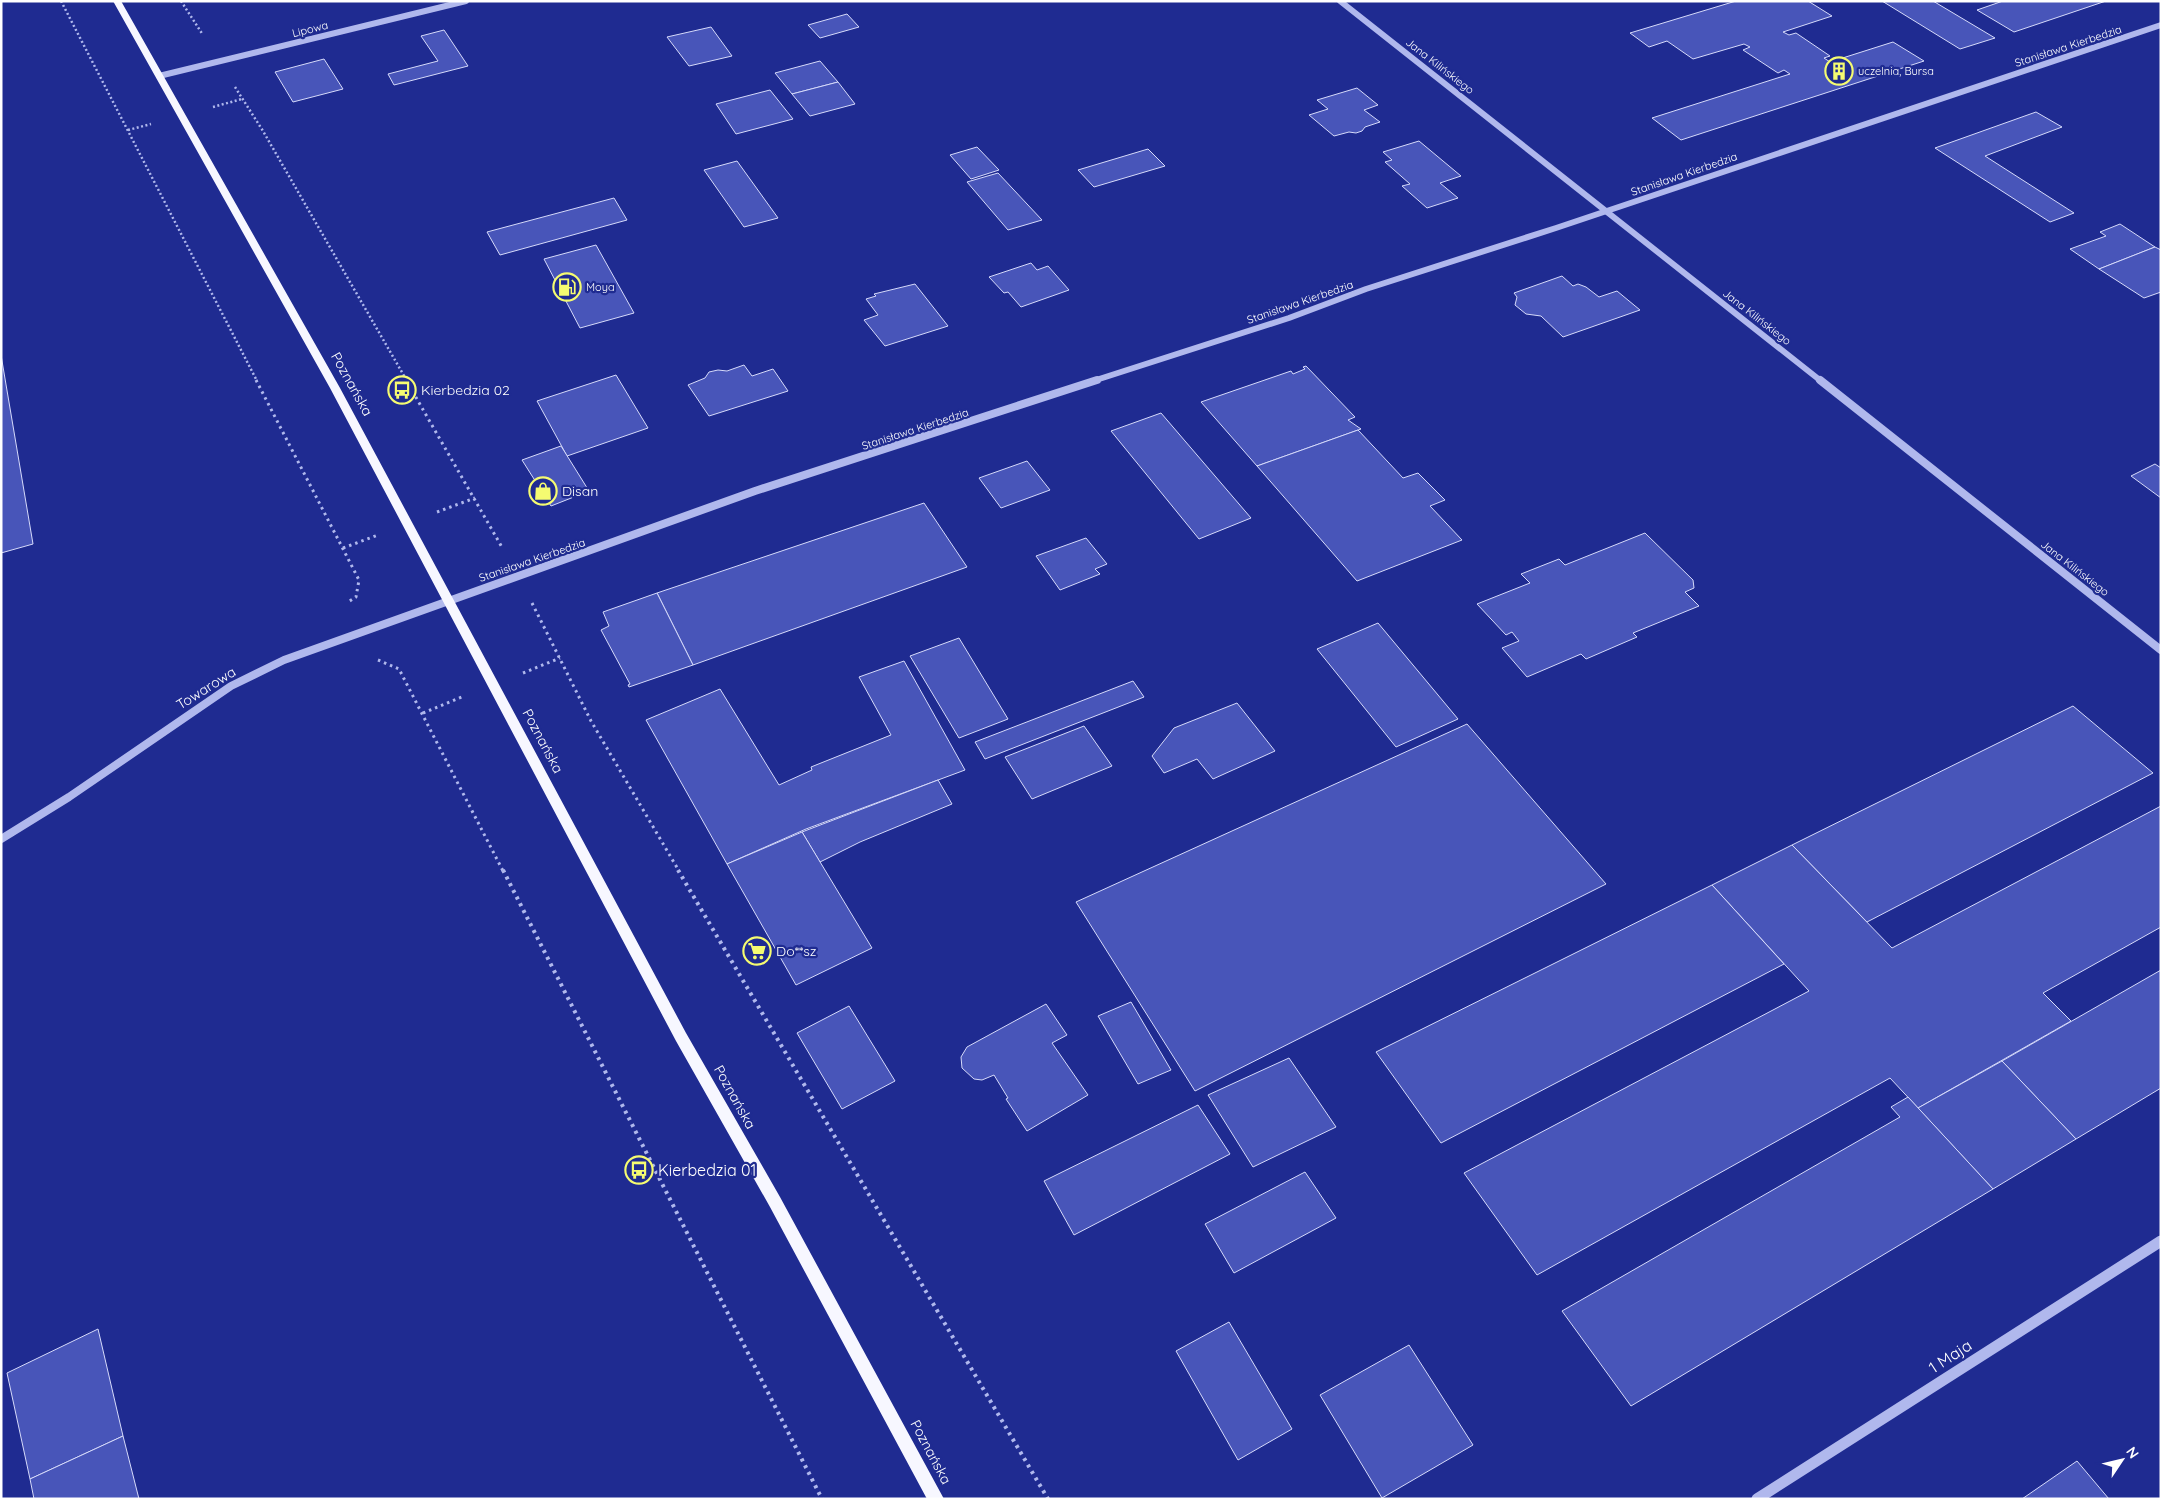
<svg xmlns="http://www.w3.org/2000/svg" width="2162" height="1500" viewBox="0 0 2162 1500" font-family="Quicksand,sans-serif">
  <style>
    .building { fill: #4855b9; stroke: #d6dafa }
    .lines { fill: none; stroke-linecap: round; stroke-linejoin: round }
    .path-far2 { stroke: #b0b8ed; stroke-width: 2.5; stroke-dasharray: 2 2.5; stroke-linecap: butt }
    .path-far1 { stroke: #b0b8ed; stroke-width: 3; stroke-dasharray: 2.5 4; stroke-linecap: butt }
    .path { stroke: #b0b8ed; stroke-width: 4; stroke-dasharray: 3 4.5; stroke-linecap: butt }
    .minor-far2 { stroke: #b0b8ed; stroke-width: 6 }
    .minor-far1 { stroke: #b0b8ed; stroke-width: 8 }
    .minor { stroke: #b0b8ed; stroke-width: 11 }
    .major { fill: #f7f7ff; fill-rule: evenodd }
    .labels { text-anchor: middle; stroke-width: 4.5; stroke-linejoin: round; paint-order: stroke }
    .far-street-label { font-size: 11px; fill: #fff; stroke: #1f2b91 }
    .far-poi-label { font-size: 11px; fill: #fff; stroke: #1f2b91; text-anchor: start }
    .street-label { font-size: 14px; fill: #fff; stroke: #1f2b91 }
    .poi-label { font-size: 14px; fill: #fff; stroke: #1f2b91; text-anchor: start }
    .near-poi-label { font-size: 16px; fill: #fff; stroke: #1f2b91; text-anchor: start }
    .near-street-label { font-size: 16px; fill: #fff; stroke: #1f2b91 }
  </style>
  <rect width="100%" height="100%" fill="#1f2b91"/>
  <g class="building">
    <path d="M1736 1H1808L1832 16 1783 32 1789 35 1796 33 1830 56 1824 58 1830 62 1893 42 1924 61 1681 140 1652 118 1790 74 1784 70 1778 73 1743 50 1750 47 1744 44 1693 59 1667 41 1649 47 1630 33Z"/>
    <path d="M1882 1H1933L1995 38 1960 49Z"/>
    <path d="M2003 1H2106L2014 32 1977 10Z"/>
    <path d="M847 14 859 27 820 38 808 25Z"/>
    <path d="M711 27 732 56 689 66 667 37Z"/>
    <path d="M444 30 468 66 394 85 388 74 438 61 421 36Z"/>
    <path d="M324 59 343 89 293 102 275 72Z"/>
    <path d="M820 61 838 82 792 94 775 73Z"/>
    <path d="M838 82 855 104 810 116 792 94Z"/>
    <path d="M1357 88 1378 105 1364 110 1380 122 1365 127 1362 131 1356 133 1349 132 1334 136 1309 115 1328 109 1317 100Z"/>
    <path d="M770 90 793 119 736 134 716 104Z"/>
    <path d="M2036 112 2062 127 1985 156 2074 213 2050 222 1935 148Z"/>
    <path d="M1419 141 1461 176 1440 183 1458 198 1427 208 1402 186 1410 184 1385 162 1392 160 1383 152Z"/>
    <path d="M977 147 999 170 971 179 950 155Z"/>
    <path d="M1148 149 1165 166 1094 187 1078 170Z"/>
    <path d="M737 161 778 218 744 227 704 170Z"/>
    <path d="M998 173 1042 220 1008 230 967 182Z"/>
    <path d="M614 198 627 220 500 255 487 232Z"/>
    <path d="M2120 224 2155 247 2099 269 2070 249 2106 236 2100 232Z"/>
    <path d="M596 245 634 313 580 328 544 259Z"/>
    <path d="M2155 247 2161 250V292L2144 298 2099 269Z"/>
    <path d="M1031 263 1037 270 1048 266 1069 290 1021 307 1008 292 1004 293 989 277Z"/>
    <path d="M1562 276 1573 286 1578 284 1586 287 1599 297 1617 291 1640 310 1563 337 1541 316 1526 314 1515 305 1517 297 1514 293Z"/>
    <path d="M915 284 948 326 885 346 864 320 878 315 866 299 876 296 874 294Z"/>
    <path d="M1 355 33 544 1 553Z"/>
    <path d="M744 365 752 376 773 369 788 391 709 416 688 385 705 378 709 372 718 370 727 371Z"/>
    <path d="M1306 366 1355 417 1348 420 1361 429 1257 466 1201 402 1291 371 1293 374 1305 369 1303 367Z"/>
    <path d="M616 375 648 428 567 456 537 401Z"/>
    <path d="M1161 413 1251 518 1199 539 1111 431Z"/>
    <path d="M1358 430 1403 478 1418 473 1445 500 1430 506 1462 540 1357 581 1257 466Z"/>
    <path d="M561 446 589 491 551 506 522 460Z"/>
    <path d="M1027 461 1050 490 1001 508 979 478Z"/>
    <path d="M2155 464 2161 468V498L2131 476Z"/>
    <path d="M924 503 967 567 693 665 657 593Z"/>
    <path d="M1645 533 1693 580 1694 588 1685 592 1699 606 1633 633 1637 637 1586 659 1581 654 1527 677 1502 648 1519 641 1512 632 1506 635 1477 604 1530 583 1521 574 1559 559 1565 565Z"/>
    <path d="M1086 538 1107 564 1095 569 1100 574 1060 590 1036 556Z"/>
    <path d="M657 593 693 665 629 687 628 685 630 684 601 630 609 626 603 612Z"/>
    <path d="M1378 623 1458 719 1396 747 1317 649Z"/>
    <path d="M959 638 1008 719 959 738 910 656Z"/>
    <path d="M904 661 965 770 806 829 727 864 646 720 720 689 779 785 812 770 811 767 891 735 859 677Z"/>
    <path d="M1133 681 1144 697 985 759 975 742Z"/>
    <path d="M1237 703 1275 751 1213 779 1197 759 1164 773 1152 756 1174 728Z"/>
    <path d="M2073 706 2153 773 1867 922 1792 845Z"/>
    <path d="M1467 724 1606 884 1195 1091 1076 902Z"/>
    <path d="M1084 726 1112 766 1032 799 1005 757Z"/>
    <path d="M938 780 952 804 860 842 820 862 802 832Z"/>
    <path d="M2161 806V927L2043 993 2071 1021 1918 1108 1890 1078 1537 1275 1464 1173 1809 991 1712 885 1792 845 1892 948Z"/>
    <path d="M802 832 872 948 796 985 727 864Z"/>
    <path d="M1712 885 1784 964 1441 1143 1376 1052Z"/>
    <path d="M2161 970V1088L2076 1139 2002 1061Z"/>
    <path d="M1131 1002 1171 1070 1138 1084 1098 1016Z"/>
    <path d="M1046 1004 1067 1035 1052 1043 1088 1095 1027 1131 1006 1099 1008 1098 994 1075 982 1080 974 1079 962 1068 961 1057 967 1047Z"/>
    <path d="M849 1006 895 1081 842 1109 797 1033Z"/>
    <path d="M1289 1058 1336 1127 1253 1167 1208 1095Z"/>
    <path d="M2002 1061 2076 1139 1993 1189 1918 1108Z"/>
    <path d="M1908 1097 1993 1189 1631 1406 1562 1311 1900 1117 1891 1107Z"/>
    <path d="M1198 1105 1230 1154 1074 1235 1044 1181Z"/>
    <path d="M1305 1172 1336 1218 1234 1273 1205 1224Z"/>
    <path d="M1229 1322 1292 1429 1238 1460 1176 1351Z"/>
    <path d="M98 1329 123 1436 30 1479 7 1373Z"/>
    <path d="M1409 1345 1473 1445 1382 1498 1320 1395Z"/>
    <path d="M123 1436 139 1499H34L30 1479Z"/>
    <path d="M2077 1461 2109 1499H2022Z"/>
  </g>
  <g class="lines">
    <g class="path-far2">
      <path d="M61 1 257 381"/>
      <path d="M181 1 203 35"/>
      <path d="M235 87 263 131 407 381"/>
      <path d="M213 107 242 99"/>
      <path d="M128 130 151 124"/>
    </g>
    <g class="path-far1">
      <path d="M256 380 359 580 356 597 348 602"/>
      <path d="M406 380 503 549"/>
      <path d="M437 512 475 498"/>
      <path d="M343 548 378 535"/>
      <path d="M532 603 591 721 679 871"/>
      <path d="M378 660 399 669 503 871"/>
      <path d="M523 673 560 658"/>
      <path d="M423 713 464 696"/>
    </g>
    <g class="path">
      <path d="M503 870 822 1499"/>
      <path d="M678 870 1048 1499"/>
    </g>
    <g class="minor-far2">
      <path d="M1340 1 1821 381"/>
      <path d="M159 76 466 1"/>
      <path d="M1093 381 1289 318 1366 289 1556 228 2161 25"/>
    </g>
    <g class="minor-far1">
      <path d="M1820 380 2161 650"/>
      <path d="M1 839 69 797 231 686 284 660 755 491 1097 380"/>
    </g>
    <path class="minor" d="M1757 1499 2161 1241"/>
    <path class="major" d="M113 1H121L340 388 686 1033 780 1197 944 1499H927L770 1207 676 1041 330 388Z"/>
  </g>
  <defs>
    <g id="building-ring" transform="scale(1.4375)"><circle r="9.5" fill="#1f2b91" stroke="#f5fb71" stroke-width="1.5"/><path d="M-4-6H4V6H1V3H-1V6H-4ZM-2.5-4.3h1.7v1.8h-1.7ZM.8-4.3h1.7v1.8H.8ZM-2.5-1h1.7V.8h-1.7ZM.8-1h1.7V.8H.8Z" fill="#f5fb71"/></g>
    <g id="fuel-ring" transform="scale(1.4375)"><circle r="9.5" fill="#1f2b91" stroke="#f5fb71" stroke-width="1.5"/><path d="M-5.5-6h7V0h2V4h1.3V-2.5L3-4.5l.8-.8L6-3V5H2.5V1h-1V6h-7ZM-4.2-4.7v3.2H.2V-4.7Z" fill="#f5fb71"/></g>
    <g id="bus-ring" transform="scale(1.4375)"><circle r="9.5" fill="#1f2b91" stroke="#f5fb71" stroke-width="1.5"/><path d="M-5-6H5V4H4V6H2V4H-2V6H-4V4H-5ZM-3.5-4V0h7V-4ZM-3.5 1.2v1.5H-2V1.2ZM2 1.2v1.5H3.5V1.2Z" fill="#f5fb71"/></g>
    <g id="shop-ring" transform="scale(1.4375)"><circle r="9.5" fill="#1f2b91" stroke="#f5fb71" stroke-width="1.5"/><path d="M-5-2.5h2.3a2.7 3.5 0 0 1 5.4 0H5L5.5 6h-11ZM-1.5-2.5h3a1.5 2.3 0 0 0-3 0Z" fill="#f5fb71"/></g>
    <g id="supermarket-ring" transform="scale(1.4375)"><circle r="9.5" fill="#1f2b91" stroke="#f5fb71" stroke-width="1.5"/><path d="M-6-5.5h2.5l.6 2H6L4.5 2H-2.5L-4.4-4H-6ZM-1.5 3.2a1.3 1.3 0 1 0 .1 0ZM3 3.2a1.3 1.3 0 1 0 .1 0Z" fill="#f5fb71"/></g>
  </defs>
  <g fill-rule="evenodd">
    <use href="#building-ring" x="1839" y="71"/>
    <use href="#fuel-ring" x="567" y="287"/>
    <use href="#bus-ring" x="402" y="390"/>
    <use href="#shop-ring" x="543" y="491"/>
    <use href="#supermarket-ring" x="757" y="951"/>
    <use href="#bus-ring" x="639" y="1170"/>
  </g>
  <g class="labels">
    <g class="far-street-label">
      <text transform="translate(310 29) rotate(-14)" y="4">Lipowa</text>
      <text transform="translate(2068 46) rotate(-18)" y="4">Stanisława Kierbedzia</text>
      <text transform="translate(1440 66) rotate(38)" y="4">Jana Kilińskiego</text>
      <text transform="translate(1684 174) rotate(-19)" y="4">Stanisława Kierbedzia</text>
      <text transform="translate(1300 302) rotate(-19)" y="4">Stanisława Kierbedzia</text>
      <text transform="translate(1757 317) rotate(38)" y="4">Jana Kilińskiego</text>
      <text transform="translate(915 429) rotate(-18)" y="4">Stanisława Kierbedzia</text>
      <text transform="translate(532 560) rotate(-19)" y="4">Stanisława Kierbedzia</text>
      <text transform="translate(2075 568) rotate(38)" y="4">Jana Kilińskiego</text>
    </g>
    <g class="far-poi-label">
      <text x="1858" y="75">uczelnia, Bursa</text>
      <text x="586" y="291">Moya</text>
    </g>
    <g class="street-label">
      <text transform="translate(352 384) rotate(61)" y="5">Poznańska</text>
      <text transform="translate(206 688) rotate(-32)" y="5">Towarowa</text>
      <text transform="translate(543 741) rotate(62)" y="5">Poznańska</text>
      <text transform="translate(735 1097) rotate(61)" y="5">Poznańska</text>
      <text transform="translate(931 1452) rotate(62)" y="5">Poznańska</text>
    </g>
    <g class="poi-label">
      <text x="421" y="395">Kierbedzia 02</text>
      <text x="562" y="496">Disan</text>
      <text x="776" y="956">Do**sz</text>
    </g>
    <g class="near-poi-label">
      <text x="658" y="1176">Kierbedzia 01</text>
    </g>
    <g class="near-street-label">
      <text transform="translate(1950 1356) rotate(-33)" y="6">1 Maja</text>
    </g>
  </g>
  <rect width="2162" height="1500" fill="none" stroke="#ffffff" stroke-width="5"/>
  <g transform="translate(2122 1460) rotate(55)" stroke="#1f2b91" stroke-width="4" paint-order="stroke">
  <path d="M0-4L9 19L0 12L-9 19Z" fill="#ffffff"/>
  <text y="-8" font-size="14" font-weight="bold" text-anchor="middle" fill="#ffffff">N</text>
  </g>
</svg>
